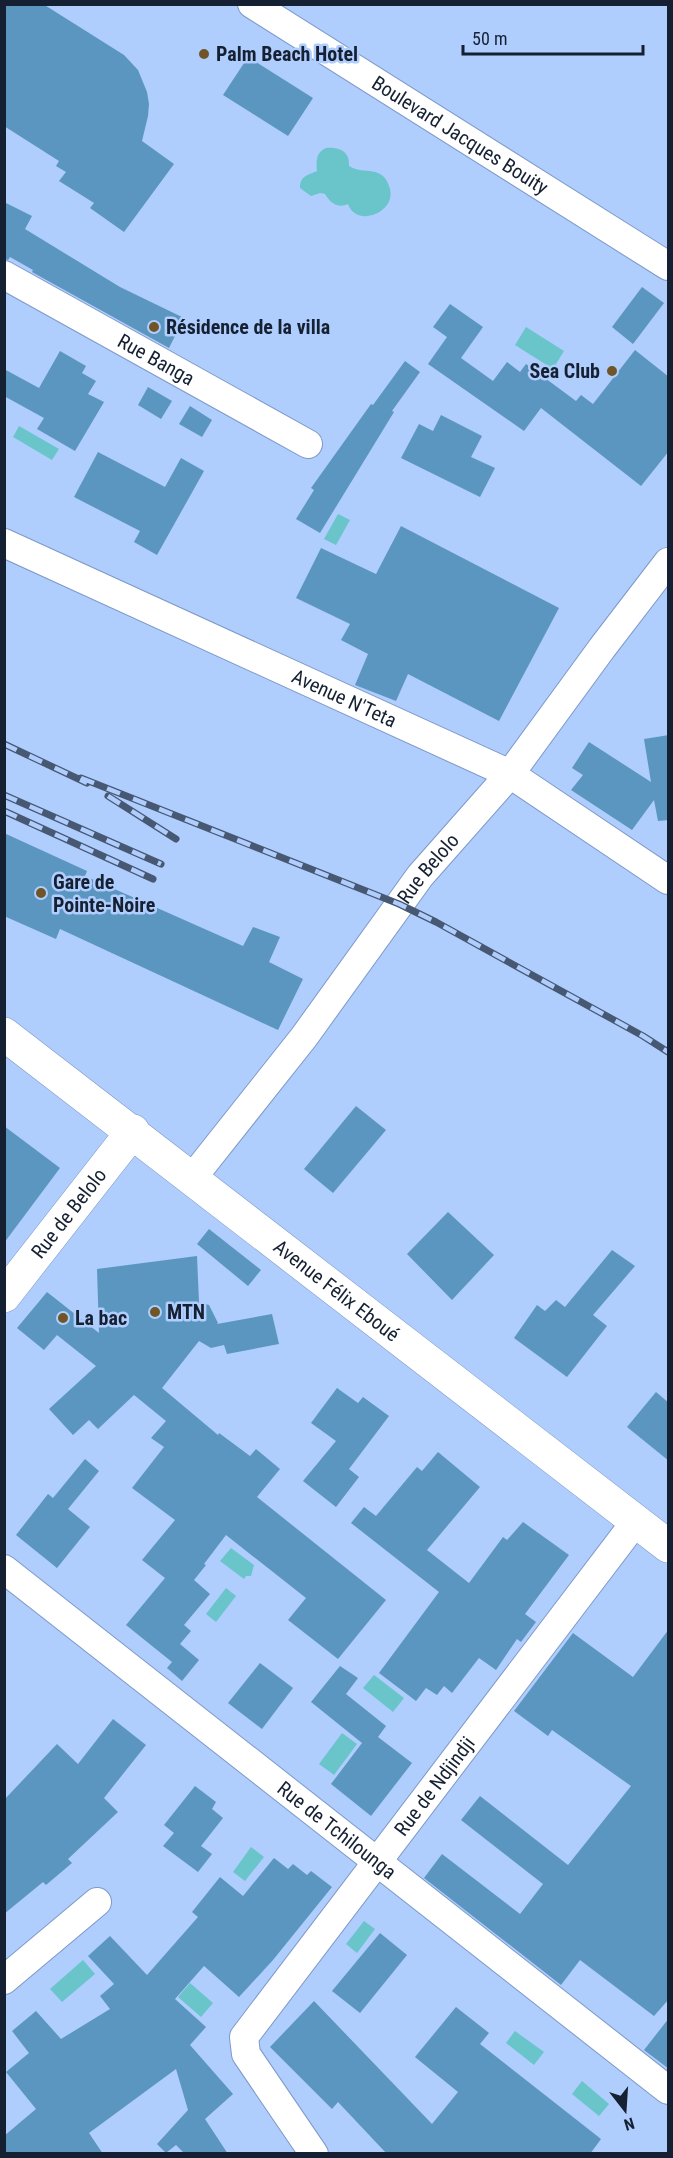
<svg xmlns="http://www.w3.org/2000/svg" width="673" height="2158" viewBox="0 0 673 2158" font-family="'Roboto Condensed',sans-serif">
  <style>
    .water { fill: #6ac5ca }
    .building { fill: #5b96c0 }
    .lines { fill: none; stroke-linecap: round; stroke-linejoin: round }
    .street-casing { stroke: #7d99c7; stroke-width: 30 }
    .secondary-casing { stroke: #7d99c7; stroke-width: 34 }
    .street { stroke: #fff; stroke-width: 28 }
    .secondary { stroke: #fff; stroke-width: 33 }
    .rail-casing { stroke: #475873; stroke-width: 7 }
    .rail { stroke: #afcdfd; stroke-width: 4.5; stroke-dasharray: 14; stroke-linecap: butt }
    .poi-dot { fill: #6f5527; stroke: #afcdfd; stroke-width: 2 }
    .labels { text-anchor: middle; stroke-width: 5; stroke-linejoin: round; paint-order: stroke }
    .poi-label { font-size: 20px; font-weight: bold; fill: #152032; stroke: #afcdfd; text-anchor: start }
    .street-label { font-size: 20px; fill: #152032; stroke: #afcdfd }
  </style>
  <rect width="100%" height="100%" fill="#afcdfd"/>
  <g class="water">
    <path d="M326 148C339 147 350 151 349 166 364 176 383 163 390 189 396 213 356 228 348 204 337 209 330 202 325 194L320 193 311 196 300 188C300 175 309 175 317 171 316 161 316 152 326 148Z"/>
    <path d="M526 327 564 351 553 369 515 345Z"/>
    <path d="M19 426 59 449 52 460 13 437Z"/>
    <path d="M338 514 350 520 336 545 324 539Z"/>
    <path d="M231 1548 254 1565 251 1576H246L244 1579 220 1561Z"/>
    <path d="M226 1588 236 1596 216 1622 206 1614Z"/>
    <path d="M374 1675 404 1698 393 1712 363 1688Z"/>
    <path d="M342 1733 357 1744 334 1775 319 1764Z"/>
    <path d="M251 1847 264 1857 245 1881 233 1872Z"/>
    <path d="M364 1921 375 1929 357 1953 346 1944Z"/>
    <path d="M83 1960 95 1974 62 2002 50 1989Z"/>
    <path d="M190 1983 213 2003 201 2017 178 1997Z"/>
    <path d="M515 2031 544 2052 534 2065 506 2043Z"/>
    <path d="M582 2081 609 2104 599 2116 572 2094Z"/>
  </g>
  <g class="building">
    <path d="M4 4H43L124 55 138 70 147 92 149 104 148 116 142 141 174 164 124 232 90 208 94 203 59 181 66 172 56 166 59 161 4 126Z"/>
    <path d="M248 57 313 98 288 136 223 95Z"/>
    <path d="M4 202 32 216 25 229 120 287 184 318 169 348 32 272 33 270 10 257 8 260 4 259Z"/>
    <path d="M642 287 664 303 633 344 612 327Z"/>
    <path d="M450 304 483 327 461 358 493 381 507 362 520 372 526 364 576 401 581 395 593 404 635 350 669 377V451L641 486 541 408 524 431 428 364 447 337 433 327Z"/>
    <path d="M60 351 86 366 82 373 96 381 88 394 104 402 75 451 37 429 44 418 4 396V369L39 388Z"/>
    <path d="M405 361 420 372 392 411 394 412 320 533 296 519 314 490 311 488 371 404 373 405Z"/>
    <path d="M148 387 172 401 161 419 138 405Z"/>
    <path d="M190 406 212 420 202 437 179 424Z"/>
    <path d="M441 415 482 436 471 457 495 468 480 497 401 458 419 424 433 431Z"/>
    <path d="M98 452 165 487 181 458 204 471 157 555 134 542 140 531 74 497Z"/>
    <path d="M401 526 559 608 499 721 408 674 396 701 355 685 368 654 341 640 350 624 296 598 321 548 376 574Z"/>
    <path d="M669 735V820L658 821 654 800 632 830 571 790 583 775 572 768 589 742 651 782 644 739Z"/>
    <path d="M4 833 87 871 85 876 243 946 253 927 280 937 269 962 303 979 278 1030 60 929 56 939 4 916Z"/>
    <path d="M356 1106 386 1130 333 1193 304 1169Z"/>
    <path d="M4 1126 60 1168 4 1243Z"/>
    <path d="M448 1212 494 1255 452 1300 407 1254Z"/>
    <path d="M209 1229 261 1270 248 1286 197 1244Z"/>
    <path d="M612 1250 635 1266 593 1315 607 1326 567 1377 514 1338 537 1305 545 1311 556 1300 565 1307Z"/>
    <path d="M197 1256 199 1302 209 1305 218 1323 217 1324 272 1314 279 1344 227 1354 224 1345 211 1348 199 1341 162 1388 218 1435 219 1433 250 1456 256 1449 280 1469 257 1497 386 1600 338 1659 288 1620 306 1598 226 1535 204 1564 206 1565 194 1580 210 1594 184 1625 191 1631 180 1644 199 1660 182 1681 167 1668 172 1662 126 1625 165 1578 142 1560 175 1520 132 1488 164 1447 151 1438 166 1421 134 1395 98 1429 89 1420 73 1435 49 1409 96 1366 57 1335 44 1350 17 1328 47 1292 99 1333 97 1269Z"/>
    <path d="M337 1388 358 1403 363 1397 389 1416 349 1469 359 1477 336 1507 303 1481 336 1441 311 1423Z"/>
    <path d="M656 1392 669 1403V1461L627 1427Z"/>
    <path d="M438 1452 480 1487 427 1550 469 1583 503 1537 507 1540 523 1522 569 1555 525 1614 536 1622 521 1642 517 1639 496 1670 479 1658 452 1693 444 1686 437 1695 426 1688 416 1701 379 1673 439 1592 351 1523 364 1507 376 1516 417 1467 422 1471Z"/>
    <path d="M85 1459 99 1471 68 1509 90 1527 57 1568 16 1535 48 1494 53 1498Z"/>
    <path d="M669 1629V1999L654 2016 580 1960 561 1985 424 1878 442 1854 520 1914 543 1884 461 1820 480 1796 568 1865 631 1786 552 1730 548 1736 514 1711 573 1633 633 1677Z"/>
    <path d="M260 1663 293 1688 262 1729 228 1703Z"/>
    <path d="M340 1666 358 1678 346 1694 386 1726 378 1737 412 1763 371 1816 331 1784 362 1743 311 1702Z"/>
    <path d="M113 1719 146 1745 104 1798 118 1812 68 1859 72 1863 46 1885 43 1882 4 1914V1800L57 1744 78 1764Z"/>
    <path d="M195 1786 216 1802 212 1809 223 1818 201 1846 212 1854 198 1872 163 1846 174 1833 164 1825Z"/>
    <path d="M274 1858 288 1869 293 1864 307 1875 311 1871 332 1887 273 1960 239 1997 204 1966 175 1999 206 2027 190 2045 233 2094 205 2119 228 2154H185L176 2145 166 2153 157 2144 188 2110 176 2069 89 2133 103 2154H4V2136L36 2109 6 2072 29 2053 12 2031 36 2011 61 2039 110 2009 100 1996 114 1984 88 1956 110 1936 147 1975 198 1917 192 1912 220 1877 243 1896Z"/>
    <path d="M380 1933 407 1955 360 2013 332 1991Z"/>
    <path d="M314 2001 432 2124 458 2092 415 2057 456 2007 489 2033 480 2044 601 2139 590 2154H387L338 2102 332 2109 270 2047Z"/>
    <path d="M669 2018V2069L644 2050Z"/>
  </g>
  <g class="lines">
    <g class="street-casing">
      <g id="street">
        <path id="s1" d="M252 4 668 266"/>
        <path id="s2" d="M4 275 308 444"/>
        <path id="s3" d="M4 543 510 774 668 880"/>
        <path id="s4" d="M193 1177 304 1037 420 876 510 774 602 648 668 562"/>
        <path id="s5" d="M4 1569 668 2090"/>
        <path d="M4 1980 97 1902"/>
        <path id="s6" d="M314 2154 246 2054 244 2037 636 1521"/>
      </g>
    </g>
    <g class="secondary-casing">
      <g id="secondary">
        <path id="s7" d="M4 1034 668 1546"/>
        <path id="s8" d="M4 1296 133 1131"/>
      </g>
    </g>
    <use href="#street" class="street"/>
    <use href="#secondary" class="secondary"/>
    <g class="rail-casing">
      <g id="rail">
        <path d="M4 744 87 783"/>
        <path d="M81 778 399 904 436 922 643 1036 668 1052"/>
        <path d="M4 795 161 864"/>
        <path d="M108 796 176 839"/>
        <path d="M4 811 153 879"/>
      </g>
    </g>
    <use href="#rail" class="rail"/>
  </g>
  <g class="poi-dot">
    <circle cx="204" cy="54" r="6"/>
    <circle cx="154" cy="327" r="6"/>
    <circle cx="612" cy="371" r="6"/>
    <circle cx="41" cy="893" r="6"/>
    <circle cx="155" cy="1312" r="6"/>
    <circle cx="63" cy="1318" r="6"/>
  </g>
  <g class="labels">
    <g class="poi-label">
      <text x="216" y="61">Palm Beach Hotel</text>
      <text x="166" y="334">Résidence de la villa</text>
      <text x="600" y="378" text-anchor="end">Sea Club</text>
      <text x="53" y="889">Gare de<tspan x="53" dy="23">Pointe-Noire</tspan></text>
      <text x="167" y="1319">MTN</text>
      <text x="75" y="1325">La bac</text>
    </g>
    <g class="street-label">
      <text dy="7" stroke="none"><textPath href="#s1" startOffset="246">Boulevard Jacques Bouity</textPath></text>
      <text dy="7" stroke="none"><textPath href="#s2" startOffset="174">Rue Banga</textPath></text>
      <text dy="7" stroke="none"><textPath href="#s3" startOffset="374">Avenue N'Teta</textPath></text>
      <text dy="7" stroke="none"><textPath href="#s4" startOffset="388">Rue Belolo</textPath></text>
      <text dy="7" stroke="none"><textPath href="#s8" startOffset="105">Rue de Belolo</textPath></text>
      <text dy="7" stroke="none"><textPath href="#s7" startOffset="420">Avenue Félix Eboué</textPath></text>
      <text dy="7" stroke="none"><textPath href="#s6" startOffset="453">Rue de Ndjindji</textPath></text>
      <text dy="7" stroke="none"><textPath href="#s5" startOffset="423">Rue de Tchilounga</textPath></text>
    </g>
  </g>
  <rect width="673" height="2158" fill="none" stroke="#152032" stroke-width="12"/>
  <g transform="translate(625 2110) rotate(163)" stroke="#afcdfd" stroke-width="4.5" paint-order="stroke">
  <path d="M0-4.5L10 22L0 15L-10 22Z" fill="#152032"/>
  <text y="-9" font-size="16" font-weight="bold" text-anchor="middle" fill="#152032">N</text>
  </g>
  <path d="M463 45v9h180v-9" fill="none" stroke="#152032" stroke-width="3"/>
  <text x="472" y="45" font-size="18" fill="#152032" stroke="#afcdfd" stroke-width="4.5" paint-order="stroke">50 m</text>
</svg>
